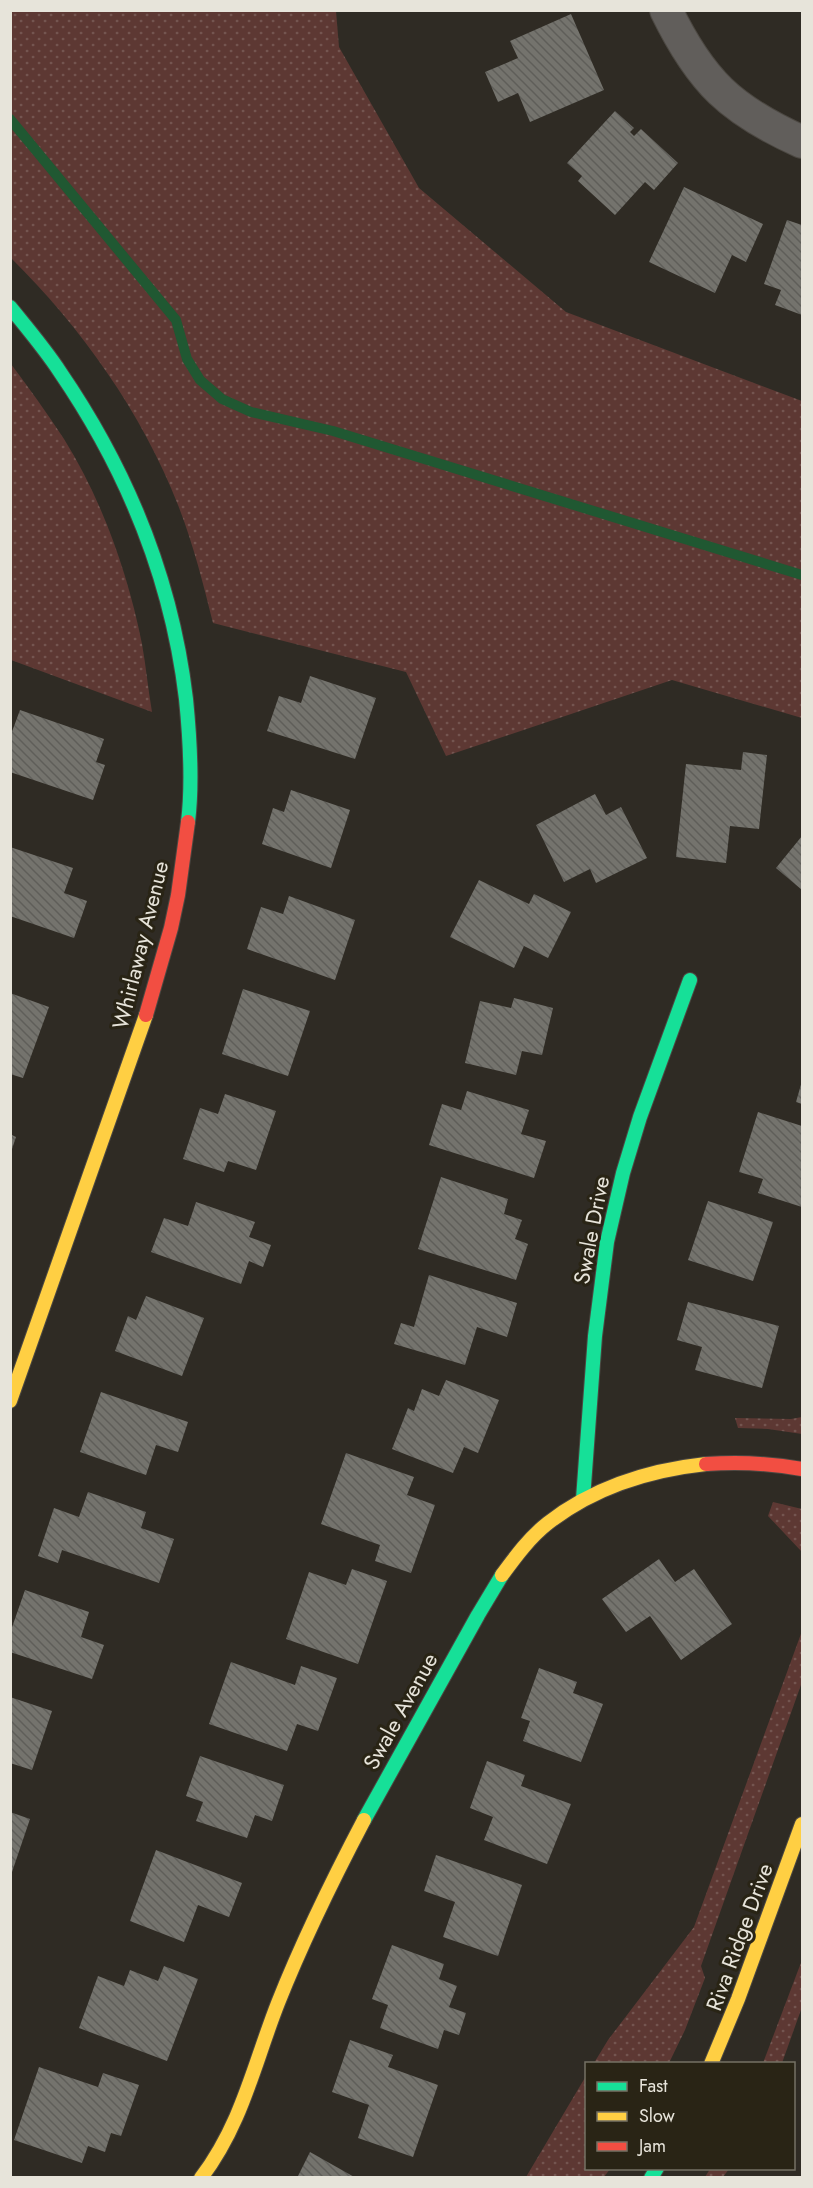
<svg xmlns="http://www.w3.org/2000/svg" width="813" height="2188" viewBox="0 0 813 2188" font-family="Jost,sans-serif">
  <style>
    .grass { fill: url(#grass-dots) }
    .lines { fill: none; stroke-linecap: round; stroke-linejoin: round }
    .stream { stroke: #205832; stroke-width: 10 }
    .building { fill: url(#building-back-hatch) }
    .street-casing { stroke: #4c4842; stroke-width: 34 }
    .fast-casing { stroke: #4c4842; stroke-width: 16 }
    .slow-casing { stroke: #4c4842; stroke-width: 16 }
    .jam-casing { stroke: #4c4842; stroke-width: 16 }
    .street { stroke: #615e5b; stroke-width: 32 }
    .fast { stroke: #16e098; stroke-width: 14 }
    .slow { stroke: #ffcf43; stroke-width: 14 }
    .jam { stroke: #f24e42; stroke-width: 14 }
    .labels { text-anchor: middle; stroke-width: 6; stroke-linejoin: round; paint-order: stroke }
    .street-label { font-size: 22px; fill: #e7e4da; stroke: #292415 }
  </style>
  <defs>
    <pattern id="grass-dots" width="8" height="8" patternUnits="userSpaceOnUse" patternTransform="scale(1.5)"><rect width="8" height="8" fill="#5d3833"/><path d="M2 2h.1M6 6h.1" fill="none" stroke="#745550" stroke-width="1.8" stroke-linecap="round"/></pattern>
    <pattern id="building-back-hatch" width="6" height="6" patternUnits="userSpaceOnUse" patternTransform="scale(1.5)"><rect width="6" height="6" fill="#74736d"/><path d="M-1 5l2 2M0 0l6 6M5-1l2 2" fill="none" stroke="#5f5e59"/></pattern>
  </defs>
  <rect width="100%" height="100%" fill="#2f2b24"/>
  <g class="grass">
    <path d="M10 11H336L339 47 419 188 566 312 802 401V718L672 680 446 756 406 672 213 623C203 583 193 543 178 505 142 413 81 327 11 258Z"/>
    <path d="M11 364C29 388 47 413 64 439 102 500 128 573 142 644 146 666 148 689 152 712L11 660Z"/>
    <path d="M802 1417V1434L768 1429 738 1428 735 1418 791 1419Z"/>
    <path d="M773 1502 802 1509V1552L768 1516Z"/>
    <path d="M802 1631V1682L701 1966 705 1978 685 2030 669 2063H594L608 2040 694 1927Z"/>
    <path d="M802 1960V2007L782 2063H763Z"/>
    <path d="M586 2076V2168L610 2169 604 2177H526Z"/>
    <path d="M710 2169V2168L729 2169 723 2177H705Z"/>
  </g>
  <g class="lines">
    <path class="stream" d="M10 119 176 320 187 359 200 380 222 399 251 412 333 431 802 575"/>
  </g>
  <g class="building">
    <path d="M571 14 604 90 530 122 518 93 498 102 485 72 518 58 510 41Z"/>
    <path d="M615 111 634 128 630 132 634 136 641 129 678 163 654 190 645 182 615 215 578 181 582 176 567 163Z"/>
    <path d="M684 187 763 224 746 262 732 255 715 293 649 262Z"/>
    <path d="M787 220 802 225V315L775 305 781 290 764 284Z"/>
    <path d="M310 676 376 698 355 759 267 731 279 696 301 703Z"/>
    <path d="M20 710 104 739 96 762 105 765 93 800 10 772V737Z"/>
    <path d="M743 752 767 755 759 829 730 826 726 863 676 857 686 764 741 770Z"/>
    <path d="M291 790 350 810 331 868 262 844 273 808 284 812Z"/>
    <path d="M595 794 606 815 621 807 647 858 596 883 590 869 564 882 536 825Z"/>
    <path d="M802 836V890L776 868Z"/>
    <path d="M10 847 73 868 64 893 87 901 74 938 10 916Z"/>
    <path d="M479 880 529 904 534 894 571 912 548 958 524 946 514 968 450 937Z"/>
    <path d="M289 896 355 920 335 980 247 949 261 907 283 914Z"/>
    <path d="M243 989 310 1011 288 1076 222 1054Z"/>
    <path d="M10 993 49 1007 23 1078 10 1074Z"/>
    <path d="M514 998 553 1008 542 1055 522 1051 516 1075 465 1063 480 1001 511 1008Z"/>
    <path d="M802 1081V1104L796 1102Z"/>
    <path d="M467 1091 529 1110 521 1134 546 1141 534 1178 429 1145 442 1104 461 1110Z"/>
    <path d="M225 1094 276 1111 256 1170 228 1161 224 1172 183 1159 200 1108 218 1114Z"/>
    <path d="M758 1112 802 1126V1207L758 1193 763 1179 739 1172Z"/>
    <path d="M10 1134 16 1137 11 1152H10Z"/>
    <path d="M441 1177 508 1199 504 1214 522 1220 515 1239 528 1244 516 1280 418 1249Z"/>
    <path d="M708 1201 773 1222 753 1281 688 1260Z"/>
    <path d="M196 1202 255 1222 249 1237 271 1245 263 1267 249 1261 241 1284 151 1252 164 1218 188 1226Z"/>
    <path d="M429 1275 517 1303 507 1337 477 1327 465 1365 394 1344 401 1323 414 1327Z"/>
    <path d="M146 1296 204 1318 182 1376 115 1351 128 1316 136 1320Z"/>
    <path d="M688 1302 779 1326 762 1388 695 1370 702 1347 677 1340Z"/>
    <path d="M446 1380 499 1400 478 1453 464 1447 453 1473 392 1449 408 1408 414 1411 422 1389 439 1396Z"/>
    <path d="M101 1392 188 1422 178 1452 156 1445 146 1475 80 1452Z"/>
    <path d="M346 1453 414 1477 407 1495 435 1505 411 1573 375 1561 380 1545 321 1524Z"/>
    <path d="M88 1492 146 1512 141 1528 174 1539 159 1583 62 1550 58 1563 38 1556 54 1508 79 1517Z"/>
    <path d="M659 1559 675 1582 694 1569 732 1624 681 1660 650 1616 626 1632 602 1599Z"/>
    <path d="M352 1569 387 1581 358 1664 286 1639 309 1572 346 1585Z"/>
    <path d="M25 1590 89 1612 81 1637 104 1645 92 1679 10 1652V1633Z"/>
    <path d="M231 1662 295 1685 301 1666 337 1678 318 1731 297 1724 287 1751 209 1724Z"/>
    <path d="M539 1668 577 1682 573 1693 603 1704 581 1762 523 1741 530 1721 521 1718Z"/>
    <path d="M10 1697 52 1711 32 1770 10 1763Z"/>
    <path d="M200 1756 284 1785 272 1821 255 1815 247 1838 196 1821 203 1802 186 1796Z"/>
    <path d="M487 1761 525 1775 521 1786 571 1804 547 1864 484 1840 493 1817 470 1808Z"/>
    <path d="M10 1812 30 1819 11 1875H10Z"/>
    <path d="M156 1850 242 1883 229 1917 198 1905 184 1942 130 1921Z"/>
    <path d="M436 1855 522 1885 498 1956 443 1937 455 1902 424 1891Z"/>
    <path d="M392 1945 444 1964 439 1979 457 1986 449 2007 466 2013 459 2035 444 2030 438 2049 380 2028 388 2005 372 1999Z"/>
    <path d="M164 1966 198 1979 167 2061 79 2028 98 1976 124 1986 130 1970 158 1981Z"/>
    <path d="M350 2040 393 2055 388 2067 438 2085 413 2157 358 2138 369 2105 332 2092Z"/>
    <path d="M39 2067 98 2087 103 2073 139 2085 121 2136 111 2133 105 2152 88 2146 82 2163 14 2140Z"/>
    <path d="M310 2152 356 2178H297Z"/>
  </g>
  <g class="lines">
    <g class="street-casing">
      <path id="street" d="M666 10C701 82 731 110 802 142"/>
    </g>
    <g class="fast-casing">
      <g id="fast">
        <path d="M10 307C27 328 45 349 60 372 127 470 172 581 186 699 190 739 193 782 188 822"/>
        <path d="M583 1499 595 1336 607 1242 623 1173 640 1117 690 980"/>
        <path d="M364 1820 478 1615 502 1575"/>
        <path d="M651 2178 657 2168"/>
      </g>
    </g>
    <g class="slow-casing">
      <g id="slow">
        <path d="M10 1401 146 1015"/>
        <path d="M502 1575C516 1556 530 1537 548 1523 593 1488 650 1470 706 1464"/>
        <path d="M711 2064 738 1999 802 1824"/>
        <path d="M201 2178C242 2124 254 2064 278 2003 303 1940 333 1879 364 1820"/>
      </g>
    </g>
    <g class="jam-casing">
      <g id="jam">
        <path d="M146 1015 171 928 178 895 188 822"/>
        <path d="M706 1464C739 1462 770 1463 802 1469"/>
      </g>
    </g>
    <use href="#street" class="street"/>
    <use href="#fast" class="fast"/>
    <use href="#slow" class="slow"/>
    <use href="#jam" class="jam"/>
  </g>
  <g class="labels">
    <g class="street-label">
      <text transform="translate(140 945) rotate(-76)" y="8">Whirlaway Avenue</text>
      <text transform="translate(591 1230) rotate(-79)" y="8">Swale Drive</text>
      <text transform="translate(400 1711) rotate(-61)" y="8">Swale Avenue</text>
      <text transform="translate(739 1937) rotate(-70)" y="8">Riva Ridge Drive</text>
    </g>
  </g>
  <rect width="813" height="2188" fill="none" stroke="#e7e4da" stroke-width="24"/>
  <rect x="585" y="2062" width="210" height="108" fill="#292415" stroke="#757164" stroke-width="1.5"/>
  <rect x="597" y="2082" width="30" height="9" fill="#16e098" stroke="#757164" stroke-width="1.5"/>
  <text x="639" y="2092" font-size="18" fill="#e7e4da">Fast</text>
  <rect x="597" y="2112" width="30" height="9" fill="#ffcf43" stroke="#757164" stroke-width="1.5"/>
  <text x="639" y="2122" font-size="18" fill="#e7e4da">Slow</text>
  <rect x="597" y="2142" width="30" height="9" fill="#f24e42" stroke="#757164" stroke-width="1.5"/>
  <text x="639" y="2152" font-size="18" fill="#e7e4da">Jam</text>
</svg>
